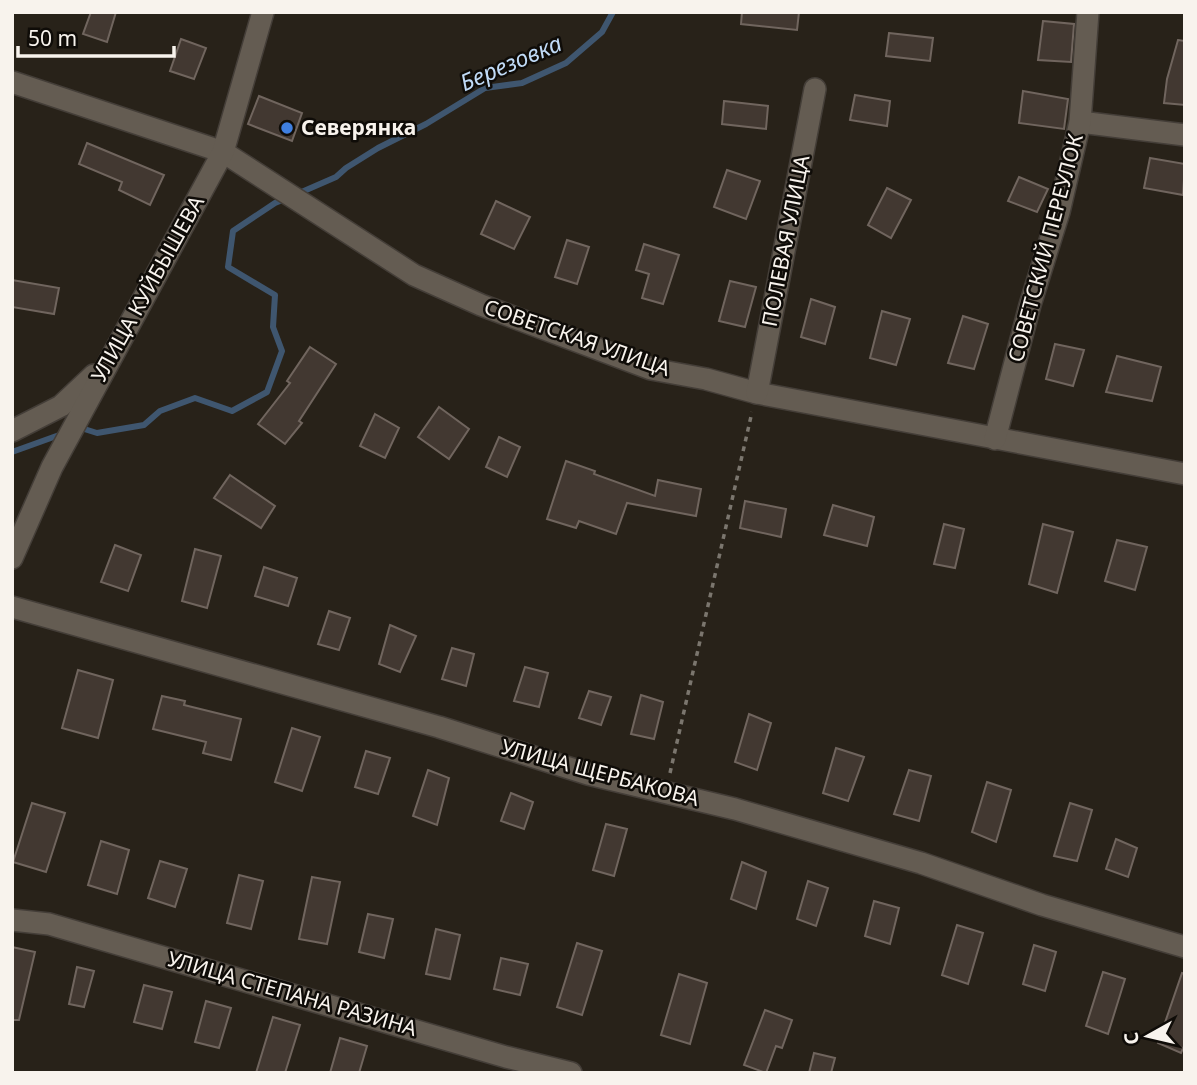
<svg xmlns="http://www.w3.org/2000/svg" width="1197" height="1085" viewBox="0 0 1197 1085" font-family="'Noto Sans',sans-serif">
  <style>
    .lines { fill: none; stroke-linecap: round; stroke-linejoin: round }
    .stream { stroke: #3f566f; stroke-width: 6 }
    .building { fill: #423831; stroke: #70655e; stroke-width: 2 }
    .minor-casing { stroke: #443e38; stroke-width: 24 }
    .path { stroke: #7b766e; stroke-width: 3.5; stroke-dasharray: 5 5; stroke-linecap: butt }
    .minor { stroke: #645c52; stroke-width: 21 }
    .shop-dot { fill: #3f7fe0; stroke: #0f0c08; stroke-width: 2.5 }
    .labels { text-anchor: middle; stroke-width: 5; stroke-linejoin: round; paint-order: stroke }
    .poi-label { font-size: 21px; font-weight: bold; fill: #f8f3ed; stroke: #0f0c08; text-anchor: start }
    .street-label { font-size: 21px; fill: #f8f3ed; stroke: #0f0c08 }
    .water-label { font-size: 23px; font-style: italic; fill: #c0daf6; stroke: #0f0c08 }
  </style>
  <rect width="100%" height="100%" fill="#282219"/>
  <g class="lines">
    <g class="stream">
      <path d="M297 194 336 177 346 168 378 148 426 124 485 88 522 83 566 63 602 32 613 12"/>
      <path d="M78 427 97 433 144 425 160 411 195 398 232 411 267 392 282 351 273 327 275 295 228 267 233 231 275 203 287 198"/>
      <path d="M12 452 62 434"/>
    </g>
  </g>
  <g class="building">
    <path d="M91 12H116L107 42 83 34Z"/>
    <path d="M742 12H799L797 30 741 24Z"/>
    <path d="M1043 21 1074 24 1071 62 1038 60Z"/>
    <path d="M889 33 933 38 930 61 886 56Z"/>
    <path d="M181 39 206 48 194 79 170 71Z"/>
    <path d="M1178 40 1185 41V105L1164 103 1167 79Z"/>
    <path d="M1023 91 1068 99 1064 129 1019 123Z"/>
    <path d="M855 95 890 101 887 126 850 120Z"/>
    <path d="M259 96 302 113 292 141 248 124Z"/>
    <path d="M724 101 768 106 766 129 722 124Z"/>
    <path d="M87 143 164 175 150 205 119 190 122 182 79 164Z"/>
    <path d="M1150 158 1185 164 1183 195 1144 188Z"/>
    <path d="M727 170 760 181 746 219 714 207Z"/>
    <path d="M1019 177 1048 189 1037 212 1008 201Z"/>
    <path d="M887 188 911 200 891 238 868 225Z"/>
    <path d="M496 201 530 217 514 249 481 234Z"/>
    <path d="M567 240 589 247 577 284 555 277Z"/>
    <path d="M644 244 679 255 663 304 642 298 649 274 636 270Z"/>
    <path d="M12 280 59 288 54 314 12 307Z"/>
    <path d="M730 281 756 287 745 327 719 321Z"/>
    <path d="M811 299 835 307 825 344 801 337Z"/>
    <path d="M882 311 910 319 896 365 870 358Z"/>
    <path d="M963 316 988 324 974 369 948 363Z"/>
    <path d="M1055 344 1084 350 1073 386 1046 379Z"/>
    <path d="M310 347 336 364 299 421 302 423 285 444 258 424 290 383 287 381Z"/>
    <path d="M1117 356 1161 367 1152 401 1106 392Z"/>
    <path d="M439 407 469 429 449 459 418 437Z"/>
    <path d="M375 414 399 428 385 458 360 446Z"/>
    <path d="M499 437 520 447 507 477 486 467Z"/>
    <path d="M566 461 595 471 594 474 655 496 658 480 701 489 696 516 627 503 616 534 579 521 576 528 547 519Z"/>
    <path d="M230 475 275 506 261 528 214 498Z"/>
    <path d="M745 501 786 509 781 537 740 528Z"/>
    <path d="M833 505 874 517 867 546 824 535Z"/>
    <path d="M944 524 964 529 955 568 934 564Z"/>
    <path d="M1043 524 1073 532 1057 593 1029 584Z"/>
    <path d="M1117 540 1147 547 1135 590 1105 581Z"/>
    <path d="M115 545 141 555 128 591 101 582Z"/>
    <path d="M195 549 221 556 207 608 182 601Z"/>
    <path d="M264 567 297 578 288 606 255 596Z"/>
    <path d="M329 611 350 618 339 650 318 644Z"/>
    <path d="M390 625 416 636 400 672 379 664Z"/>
    <path d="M452 648 474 654 466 686 442 679Z"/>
    <path d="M525 667 548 673 539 707 514 701Z"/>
    <path d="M78 670 113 680 98 738 62 728Z"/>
    <path d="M589 691 611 697 601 725 579 718Z"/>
    <path d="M641 695 663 702 654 739 631 734Z"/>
    <path d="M162 696 185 701 184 705 241 719 231 760 203 753 206 742 153 729Z"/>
    <path d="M749 714 771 723 757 770 735 762Z"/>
    <path d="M292 728 320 737 302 791 275 782Z"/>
    <path d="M836 748 864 757 848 801 823 793Z"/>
    <path d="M366 751 390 758 378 794 355 787Z"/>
    <path d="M428 770 449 778 437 825 413 816Z"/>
    <path d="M909 770 931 776 919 821 894 814Z"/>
    <path d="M987 782 1011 790 996 842 972 832Z"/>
    <path d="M511 793 533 802 524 829 501 821Z"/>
    <path d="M32 803 65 813 46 872 13 862Z"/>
    <path d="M1070 803 1092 810 1077 861 1054 856Z"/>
    <path d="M606 824 627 829 614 876 593 870Z"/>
    <path d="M1116 839 1137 848 1128 877 1106 869Z"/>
    <path d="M101 841 129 850 117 894 88 885Z"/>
    <path d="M160 861 187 869 175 907 148 898Z"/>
    <path d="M742 862 766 872 756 909 731 899Z"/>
    <path d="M239 875 263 881 251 929 227 923Z"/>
    <path d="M312 877 340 882 327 944 299 939Z"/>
    <path d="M808 881 828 888 816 926 797 919Z"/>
    <path d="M874 901 899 908 890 944 865 936Z"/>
    <path d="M368 914 393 919 384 958 359 952Z"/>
    <path d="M957 925 983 933 968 984 942 975Z"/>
    <path d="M436 929 460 935 450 979 426 974Z"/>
    <path d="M577 943 602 951 582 1015 557 1007Z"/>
    <path d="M1034 945 1056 952 1045 991 1023 984Z"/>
    <path d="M12 947 35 952 19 1020H12Z"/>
    <path d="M501 958 528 964 520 995 494 989Z"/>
    <path d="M77 967 94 971 84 1007 69 1004Z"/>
    <path d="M1103 972 1125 979 1108 1034 1086 1026Z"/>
    <path d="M1182 973 1185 974V1044L1181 1053 1158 1043Z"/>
    <path d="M679 974 707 983 690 1044 661 1035Z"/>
    <path d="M144 985 172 992 162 1029 134 1022Z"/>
    <path d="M206 1001 231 1008 219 1048 195 1042Z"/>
    <path d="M765 1010 792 1020 782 1048 776 1046 766 1073 744 1065Z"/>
    <path d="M273 1017 300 1025 285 1073H256Z"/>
    <path d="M340 1038 367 1046 359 1073H330Z"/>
    <path d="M814 1053 835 1058 831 1073H809Z"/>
  </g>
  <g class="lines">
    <g class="minor-casing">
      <g id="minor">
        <path d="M12 82 223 152 414 275 481 305 651 369 706 379 757 393 1185 474"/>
        <path d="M1080 122 1185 135"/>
        <path d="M757 393 815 89"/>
        <path d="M12 431 61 406 94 375"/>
        <path d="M995 439 1030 305 1059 212 1080 122 1088 12"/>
        <path d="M12 558 52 467 223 152 263 12"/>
        <path d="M12 607 439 727 588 774 735 809 921 863 1042 905 1185 947"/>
        <path d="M12 920 49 924 506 1057 571 1073"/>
      </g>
    </g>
    <path class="path" d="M670 773 752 412"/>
    <use href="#minor" class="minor"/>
  </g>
  <circle class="shop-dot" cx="287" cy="128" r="7"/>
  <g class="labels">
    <g class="poi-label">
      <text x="301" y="135">Северянка</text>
    </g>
    <g class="street-label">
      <text transform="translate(786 241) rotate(-79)" y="7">ПОЛЕВАЯ УЛИЦА</text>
      <text transform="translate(1046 248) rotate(-75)" y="7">СОВЕТСКИЙ ПЕРЕУЛОК</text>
      <text transform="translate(148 289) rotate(-61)" y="7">УЛИЦА КУЙБЫШЕВА</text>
      <text transform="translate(577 338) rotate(19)" y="7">СОВЕТСКАЯ УЛИЦА</text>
      <text transform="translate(600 773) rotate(15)" y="7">УЛИЦА ЩЕРБАКОВА</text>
      <text transform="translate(292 994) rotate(16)" y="7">УЛИЦА СТЕПАНА РАЗИНА</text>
    </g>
    <g class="water-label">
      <text transform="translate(511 63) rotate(-23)" y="8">Березовка</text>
    </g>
  </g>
  <rect width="1197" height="1085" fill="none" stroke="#f8f3ed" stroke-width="28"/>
  <g transform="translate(1148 1036) rotate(262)" stroke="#0f0c08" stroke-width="5" paint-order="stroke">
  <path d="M0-5L12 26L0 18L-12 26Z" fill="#f8f3ed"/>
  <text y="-10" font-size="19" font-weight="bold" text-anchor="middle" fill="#f8f3ed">С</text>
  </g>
  <path d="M18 46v10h156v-10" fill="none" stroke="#f8f3ed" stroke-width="3.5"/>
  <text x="28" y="46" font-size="21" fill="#f8f3ed" stroke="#0f0c08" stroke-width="5" paint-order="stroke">50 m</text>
</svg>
